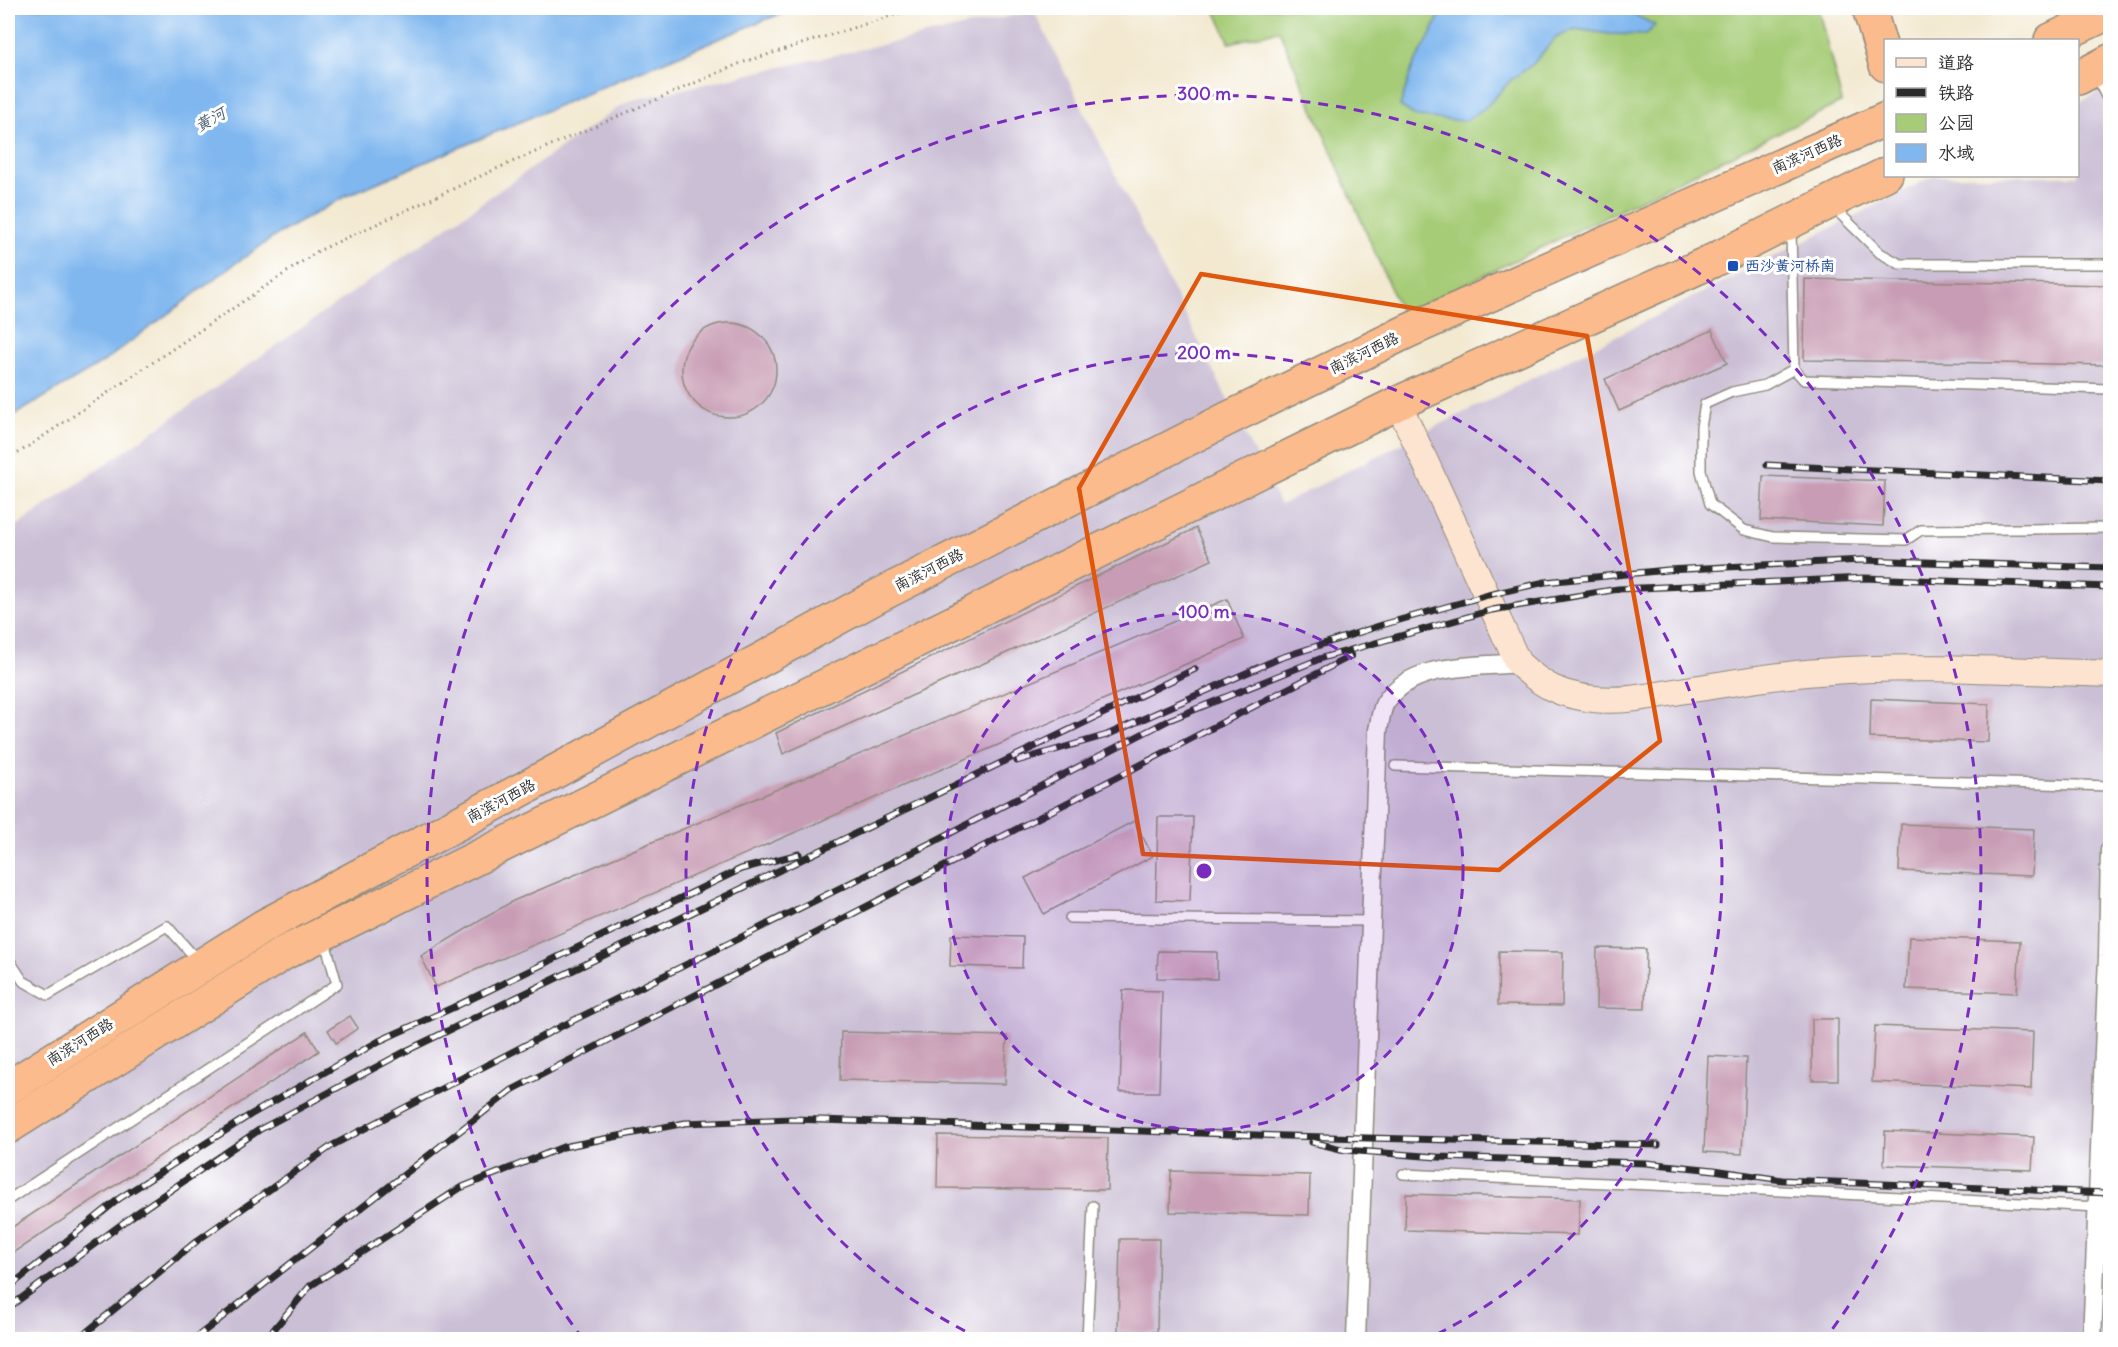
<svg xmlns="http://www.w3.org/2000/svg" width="2118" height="1347" viewBox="0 0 2118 1347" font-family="Delius,'LXGW WenKai TC',sans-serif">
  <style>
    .industrial { fill: #cbbfd5 }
    .green { fill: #a6cc77; stroke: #687c51; stroke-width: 1.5 }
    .water { fill: #80b7ef; stroke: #56718d; stroke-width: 1.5 }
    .building { fill: #c89cb4 }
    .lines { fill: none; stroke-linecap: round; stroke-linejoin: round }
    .lane-casing { stroke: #8f8a7e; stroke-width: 12 }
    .street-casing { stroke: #8f8a7e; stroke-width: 21 }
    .secondary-casing { stroke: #8f8a7e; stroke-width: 28 }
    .highway-casing { stroke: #8f8a7e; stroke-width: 36 }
    .path { stroke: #8f8a7e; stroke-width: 3; stroke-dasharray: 1.5 4.5; stroke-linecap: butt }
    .lane { stroke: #fff; stroke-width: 9 }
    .street { stroke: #fff; stroke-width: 18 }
    .secondary { stroke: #fde4d1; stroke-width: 26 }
    .highway { stroke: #fbbb8c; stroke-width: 33 }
    .rail-casing { stroke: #2b2b2b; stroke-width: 7 }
    .rail { stroke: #fff; stroke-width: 4.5; stroke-dasharray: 14; stroke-linecap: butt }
    .marked { fill: none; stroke: #df570e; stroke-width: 4.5; stroke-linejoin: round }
    .ring { fill: none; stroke: #7b2cbf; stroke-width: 3; stroke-dasharray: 10 8 }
    .transit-dot { fill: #1a4fb4; stroke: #fff; stroke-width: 2 }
    .labels { text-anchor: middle; stroke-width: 6; stroke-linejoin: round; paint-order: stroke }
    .street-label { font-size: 15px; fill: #2b2b2b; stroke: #fff }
    .transit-label { font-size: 15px; fill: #164399; stroke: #fff; text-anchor: start }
    .water-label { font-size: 16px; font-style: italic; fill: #495c70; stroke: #fff }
    .centre { fill: #7b2cbf; stroke: #fff; stroke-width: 3 }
    .ring-label { font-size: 18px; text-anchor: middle; font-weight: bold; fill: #7b2cbf; stroke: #fff; stroke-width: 6; stroke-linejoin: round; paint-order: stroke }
  </style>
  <rect width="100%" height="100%" fill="#fff"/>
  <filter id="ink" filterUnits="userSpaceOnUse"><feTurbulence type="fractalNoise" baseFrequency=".0167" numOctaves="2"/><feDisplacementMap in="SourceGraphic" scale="12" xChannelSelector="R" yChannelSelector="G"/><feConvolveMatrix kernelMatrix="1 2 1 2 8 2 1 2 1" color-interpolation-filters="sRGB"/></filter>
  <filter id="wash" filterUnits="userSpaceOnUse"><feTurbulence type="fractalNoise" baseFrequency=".008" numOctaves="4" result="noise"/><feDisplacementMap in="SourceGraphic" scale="24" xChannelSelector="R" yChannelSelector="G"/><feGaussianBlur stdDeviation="1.35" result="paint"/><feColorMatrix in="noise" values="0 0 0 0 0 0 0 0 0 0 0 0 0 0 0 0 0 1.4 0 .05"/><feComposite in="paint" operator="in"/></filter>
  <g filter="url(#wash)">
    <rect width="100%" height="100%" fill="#f3e9d1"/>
    <path class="industrial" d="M1034 11 1280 505 1934 176H2078V103L2110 87V1339H8V532L628 101Z"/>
    <path class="green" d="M1214 8H1818L1842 102 1402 315 1279 30 1230 43Z"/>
    <g class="water">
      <path d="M8 8H800L772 17 628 76 348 195 280 233 236 263 102 363 8 419Z"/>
      <path d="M1447 8H1625L1629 12 1655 25 1646 35 1610 34 1575 29 1555 38 1533 64 1511 80 1486 107 1465 121 1417 117 1400 106 1412 68 1429 38 1441 12Z"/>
    </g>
    <g id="blocks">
      <g class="building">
        <path d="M1805 279 2110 285V365L1804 360Z"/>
        <circle cx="729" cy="370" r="47"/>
        <path d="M1712 330 1727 363 1619 411 1605 379Z"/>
        <path d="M1763 476 1885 481 1883 526 1761 520Z"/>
        <path d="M1196 528 1212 560 783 754 776 733Z"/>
        <path d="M1227 599 1244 639 436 987 421 956 513 901Z"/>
        <path d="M1871 699 1989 704 1988 742 1870 738Z"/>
        <path d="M1158 817H1193L1190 901 1156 900Z"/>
        <path d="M1134 821 1153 856 1044 914 1025 878Z"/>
        <path d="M1901 824 2034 829 2032 876 1899 871Z"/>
        <path d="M951 935 1023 937 1022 968 950 966Z"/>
        <path d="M1909 937 2020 941 2017 993 1906 989Z"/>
        <path d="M1597 948 1646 949 1645 1009 1596 1008Z"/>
        <path d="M1158 951 1217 952V979L1157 978Z"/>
        <path d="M1499 951 1563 952 1562 1006 1498 1005Z"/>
        <path d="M1123 990 1162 991 1159 1092H1120Z"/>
        <path d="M350 1016 358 1028 336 1043 328 1030Z"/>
        <rect x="1812" y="1019" width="26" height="61"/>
        <path d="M1875 1026 2033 1032 2031 1089 1872 1082Z"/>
        <path d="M307 1032 319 1051 8 1256V1230Z"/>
        <path d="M841 1032 1007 1036 1005 1084 840 1080Z"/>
        <path d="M1708 1056 1746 1058 1742 1154 1704 1152Z"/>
        <path d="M1885 1131 2034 1137 2032 1170 1884 1165Z"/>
        <path d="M938 1135 1108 1138 1107 1190 937 1188Z"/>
        <path d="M1171 1171 1310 1175 1309 1215 1170 1212Z"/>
        <path d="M1406 1194 1580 1199 1578 1235 1405 1230Z"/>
        <path d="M1120 1239H1159L1157 1332 1118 1331Z"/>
      </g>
    </g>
  </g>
  <g filter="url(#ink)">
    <use href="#blocks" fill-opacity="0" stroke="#8f8a7e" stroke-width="1.5"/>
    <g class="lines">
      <g class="lane-casing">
        <g id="lane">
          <path d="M2095 75 2110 104"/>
          <path d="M1832 206 1880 253 1900 264H2110"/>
          <path d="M1791 230 1794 369 1804 380 2110 389"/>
          <path d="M1794 369 1765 385 1732 392 1705 404 1701 427V471L1710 504 1744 530 1773 537 1906 540 1921 530 2110 528"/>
          <path d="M1395 766 2110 786"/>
          <path d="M1070 918 1371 921"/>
          <path d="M8 958 23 981 48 995 167 926 198 961"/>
          <path d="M1403 1174 1762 1190 2098 1207"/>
          <path d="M8 1200 337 984 324 938"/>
          <path d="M1087 1340 1093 1206"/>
        </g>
      </g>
      <g class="street-casing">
        <g id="street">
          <path d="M1356 1340 1378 730C1380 722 1381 710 1385 703 1412 661 1475 668 1518 663"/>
          <path d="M2092 1340 2108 956 2110 850"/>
        </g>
      </g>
      <g class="secondary-casing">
        <path id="secondary" d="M1398 403 1518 663C1543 686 1559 695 1594 699 1623 702 1651 696 1680 691 1726 684 1773 675 1819 672 1916 664 2014 671 2110 674"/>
      </g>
      <g class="highway-casing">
        <g id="highway">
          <path d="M1869 8 1886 65"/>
          <path d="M2051 40 2110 12"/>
          <path d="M2078 78 2110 61"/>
          <path d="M8 1088 264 926 538 781 878 596 1225 420 1408 331 1886 119"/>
          <path d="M8 1127 284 953 1398 403 1712 261 1886 174"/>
        </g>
      </g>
      <path class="path" d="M8 460 318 251 496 169 741 63 916 8"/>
      <use href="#lane" class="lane"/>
      <use href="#street" class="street"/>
      <use href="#secondary" class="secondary"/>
      <use href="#highway" class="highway"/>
      <g class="rail-casing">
        <g id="rail">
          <path d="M1767 465 2110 481"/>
          <path d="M1017 761 1107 735 1280 658 1382 625 1488 595 1545 582 1667 570 1863 560 2110 568"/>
          <path d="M1312 1142 1345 1150 1437 1157 1646 1163 1714 1170 1782 1180 2110 1193"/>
          <path d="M8 1288 120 1198 250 1115 379 1041 452 1008 741 869 799 854"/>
          <path d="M8 1308 134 1215 259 1130 406 1051 1195 669"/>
          <path d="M77 1340 198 1240 333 1145 564 1025 935 841 1169 720 1322 658 1492 610 1618 589 1864 578 2110 587"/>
          <path d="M193 1340 512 1090 1351 656"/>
          <path d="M265 1340 310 1286 460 1188 563 1147 685 1123 792 1119 1286 1136 1658 1145"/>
        </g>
      </g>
      <use href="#rail" class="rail"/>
    </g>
  </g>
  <path class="marked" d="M1201 274 1587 336 1660 741 1499 870 1143 854 1079 488Z"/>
  <circle cx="1204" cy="871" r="259" fill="#7b2cbf" fill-opacity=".12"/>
  <g class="ring">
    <circle cx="1204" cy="871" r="259"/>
    <path d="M981 1339A518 518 0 1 1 1427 1339"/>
    <path d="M583 1339A777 777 0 1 1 1825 1339"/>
  </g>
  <rect class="transit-dot" x="1727" y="260" width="12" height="12" rx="3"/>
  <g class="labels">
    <g class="street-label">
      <text transform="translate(1807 154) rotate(-24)" y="5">南滨河西路</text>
      <text transform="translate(1364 353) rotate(-26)" y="5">南滨河西路</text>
      <text transform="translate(929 570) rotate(-27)" y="5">南滨河西路</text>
      <text transform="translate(501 801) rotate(-28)" y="5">南滨河西路</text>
      <text transform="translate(80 1042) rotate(-32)" y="5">南滨河西路</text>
    </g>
    <g class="transit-label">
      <text x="1745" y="271">西沙黄河桥南</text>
    </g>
    <g class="water-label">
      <text transform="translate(210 119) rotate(-29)" y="6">黄河</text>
    </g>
  </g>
  <circle cx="1204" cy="871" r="9" class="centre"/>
  <g class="ring-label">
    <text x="1204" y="100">300 m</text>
    <text x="1204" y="359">200 m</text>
    <text x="1204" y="618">100 m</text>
  </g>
  <rect width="2118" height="1347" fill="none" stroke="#fff" stroke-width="30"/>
  <rect x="1884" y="39" width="195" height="138" fill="#ffffff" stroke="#aaaaaa" stroke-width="1.5"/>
  <rect x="1896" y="58" width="30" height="9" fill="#fde4d1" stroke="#aaaaaa" stroke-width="1.5"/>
  <text x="1938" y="69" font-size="18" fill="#2b2b2b">道路</text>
  <rect x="1896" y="88" width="30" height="9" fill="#2b2b2b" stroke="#aaaaaa" stroke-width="1.5"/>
  <text x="1938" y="99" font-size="18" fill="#2b2b2b">铁路</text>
  <rect x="1896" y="114" width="30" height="18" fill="#a6cc77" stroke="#aaaaaa" stroke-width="1.5"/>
  <text x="1938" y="129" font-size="18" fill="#2b2b2b">公园</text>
  <rect x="1896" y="144" width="30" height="18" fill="#80b7ef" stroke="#aaaaaa" stroke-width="1.5"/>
  <text x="1938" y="159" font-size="18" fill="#2b2b2b">水域</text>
</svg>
